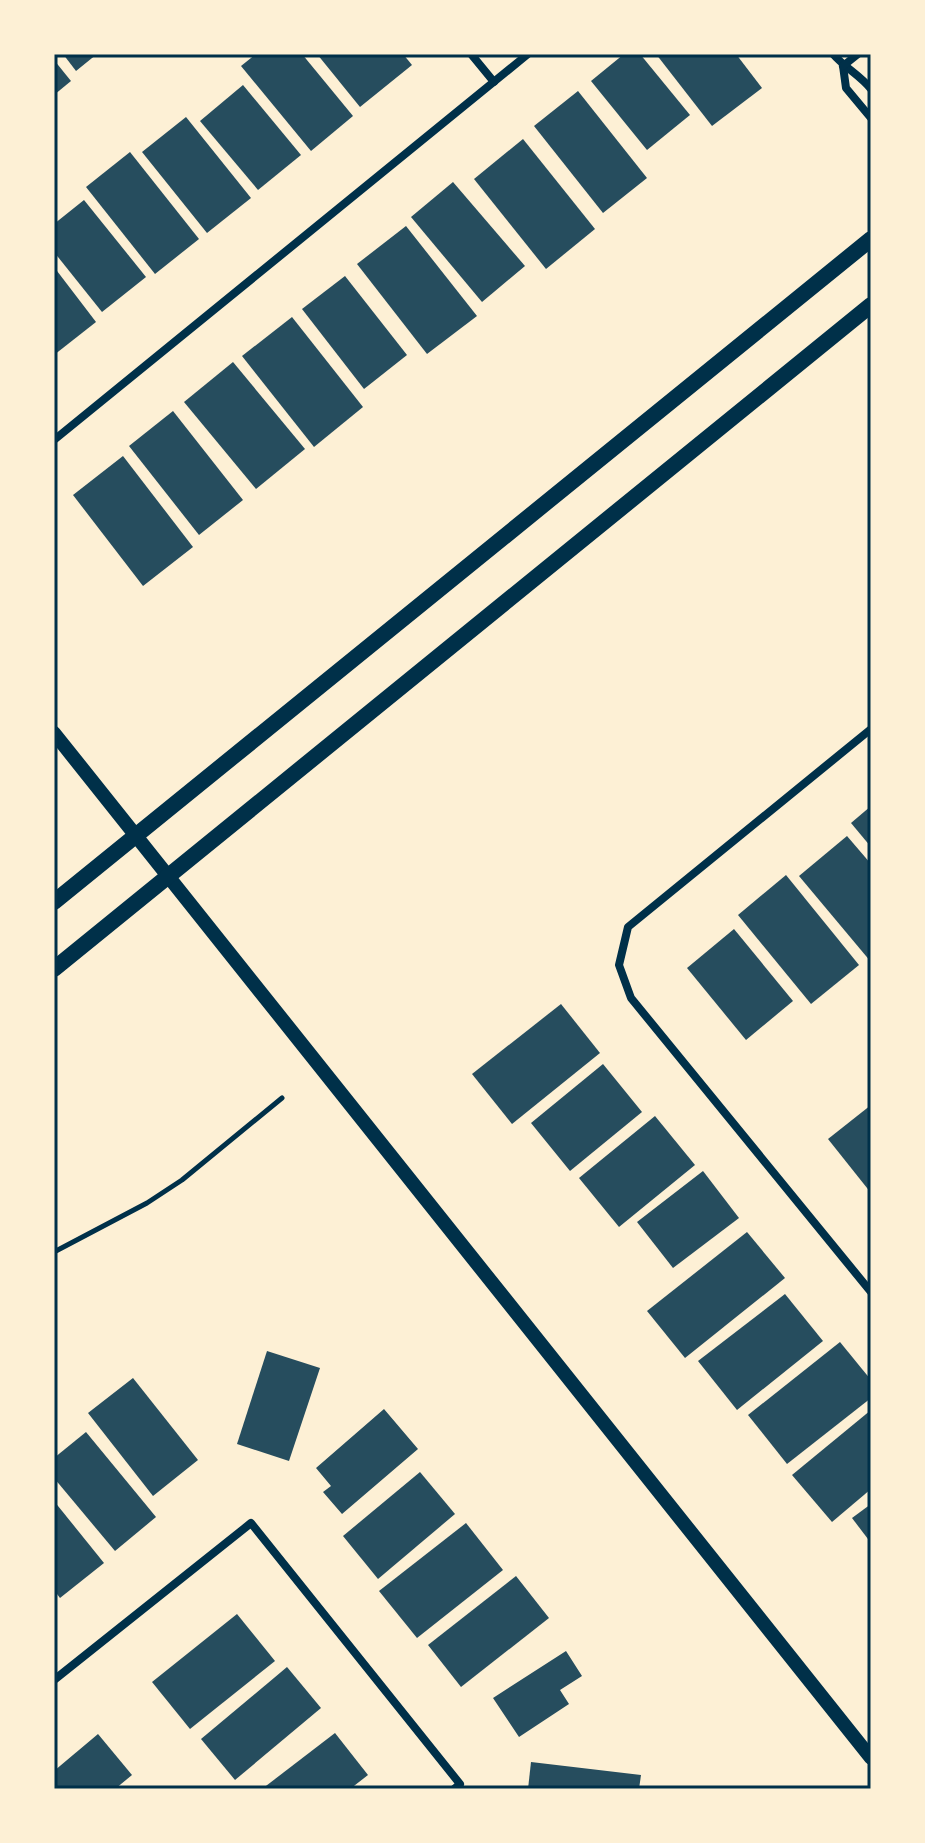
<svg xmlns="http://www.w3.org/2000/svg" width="925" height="1843" viewBox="0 0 925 1843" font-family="'Public Sans',sans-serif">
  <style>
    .building { fill: #264d5e }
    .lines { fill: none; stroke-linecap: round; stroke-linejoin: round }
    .path { stroke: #003049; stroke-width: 5 }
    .minor { stroke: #003049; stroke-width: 8 }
    .tertiary { stroke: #003049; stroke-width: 14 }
    .secondary { stroke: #003049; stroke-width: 16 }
    .neatline { fill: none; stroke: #003049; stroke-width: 3 }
  </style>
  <rect width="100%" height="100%" fill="#fdf0d5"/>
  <g class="building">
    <path d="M63 54H97L76 71Z"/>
    <path d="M256 54H302L353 116 311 151 241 66Z"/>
    <path d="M317 54H403L412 65 360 107Z"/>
    <path d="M624 54H640L690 115 647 150 591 81Z"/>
    <path d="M656 54H736L762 88 712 126Z"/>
    <path d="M54 60 71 81 54 95Z"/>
    <path d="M243 85 301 155 258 190 200 121Z"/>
    <path d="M578 91 647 178 603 213 534 126Z"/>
    <path d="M186 117 251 198 207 233 142 152Z"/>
    <path d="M523 139 595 229 546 269 474 179Z"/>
    <path d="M130 152 199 239 155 274 86 187Z"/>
    <path d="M453 182 525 266 482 302 411 217Z"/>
    <path d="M84 200 146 277 102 312 54 252V224Z"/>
    <path d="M406 226 477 316 427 354 357 264Z"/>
    <path d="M54 267 96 322 54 355Z"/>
    <path d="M345 276 407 355 364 389 302 309Z"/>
    <path d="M292 317 363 407 314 447 242 356Z"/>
    <path d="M233 362 305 449 256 489 184 402Z"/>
    <path d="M173 411 243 500 199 535 129 446Z"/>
    <path d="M123 456 193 547 143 586 73 495Z"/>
    <path d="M871 806V847L851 823Z"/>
    <path d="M847 836 871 864V962L799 876Z"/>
    <path d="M786 875 859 965 811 1004 738 915Z"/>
    <path d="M734 929 793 1001 746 1040 687 968Z"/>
    <path d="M561 1004 600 1053 512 1124 472 1074Z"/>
    <path d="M603 1064 642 1112 570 1171 531 1123Z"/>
    <path d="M871 1105V1193L828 1139Z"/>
    <path d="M655 1116 695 1165 619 1227 579 1178Z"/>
    <path d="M703 1171 739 1218 673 1268 637 1222Z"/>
    <path d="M747 1232 785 1278 685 1358 647 1311Z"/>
    <path d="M785 1294 823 1341 737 1410 698 1361Z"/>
    <path d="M840 1342 871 1380V1398L787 1464 748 1415Z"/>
    <path d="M267 1351 320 1368 289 1461 237 1444Z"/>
    <path d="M133 1378 198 1460 153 1496 88 1413Z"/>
    <path d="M384 1409 418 1449 342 1514 323 1492 331 1486 316 1468Z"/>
    <path d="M871 1410V1489L832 1522 792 1475Z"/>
    <path d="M86 1432 156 1517 115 1551 54 1478V1458Z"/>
    <path d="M420 1472 455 1514 378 1579 343 1536Z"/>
    <path d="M54 1501 104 1563 60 1598 54 1590Z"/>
    <path d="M871 1504V1543L852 1518Z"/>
    <path d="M466 1523 503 1570 417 1638 379 1591Z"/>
    <path d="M516 1576 549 1618 461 1687 428 1645Z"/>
    <path d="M237 1614 275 1661 190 1729 152 1682Z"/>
    <path d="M566 1651 582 1676 560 1690 569 1704 519 1737 493 1698Z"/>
    <path d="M287 1667 321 1708 235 1780 201 1739Z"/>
    <path d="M335 1733 368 1775 350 1789H262Z"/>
    <path d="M98 1734 132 1775 115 1789H54V1771Z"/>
    <path d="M531 1762 641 1775 639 1789H528Z"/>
  </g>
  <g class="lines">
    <path class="path" d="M54 1252 147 1203 182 1180 282 1098"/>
    <g class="minor">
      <path d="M471 54 494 82"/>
      <path d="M833 54C845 68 860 75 871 89"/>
      <path d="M843 66 846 88 871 118"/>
      <path d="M843 66 858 54"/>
      <path d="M54 440 528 54"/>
      <path d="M871 729 628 927 619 965 631 998 871 1292"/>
      <path d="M54 1680 251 1523 460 1784 454 1789"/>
    </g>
    <path class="tertiary" d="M54 733 871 1758"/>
    <g class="secondary">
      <path d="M54 902 871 239"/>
      <path d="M54 969 871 305"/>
    </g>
  </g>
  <rect width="925" height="1843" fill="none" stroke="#fdf0d5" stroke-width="112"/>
  <rect x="56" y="56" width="813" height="1731" class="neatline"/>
</svg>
